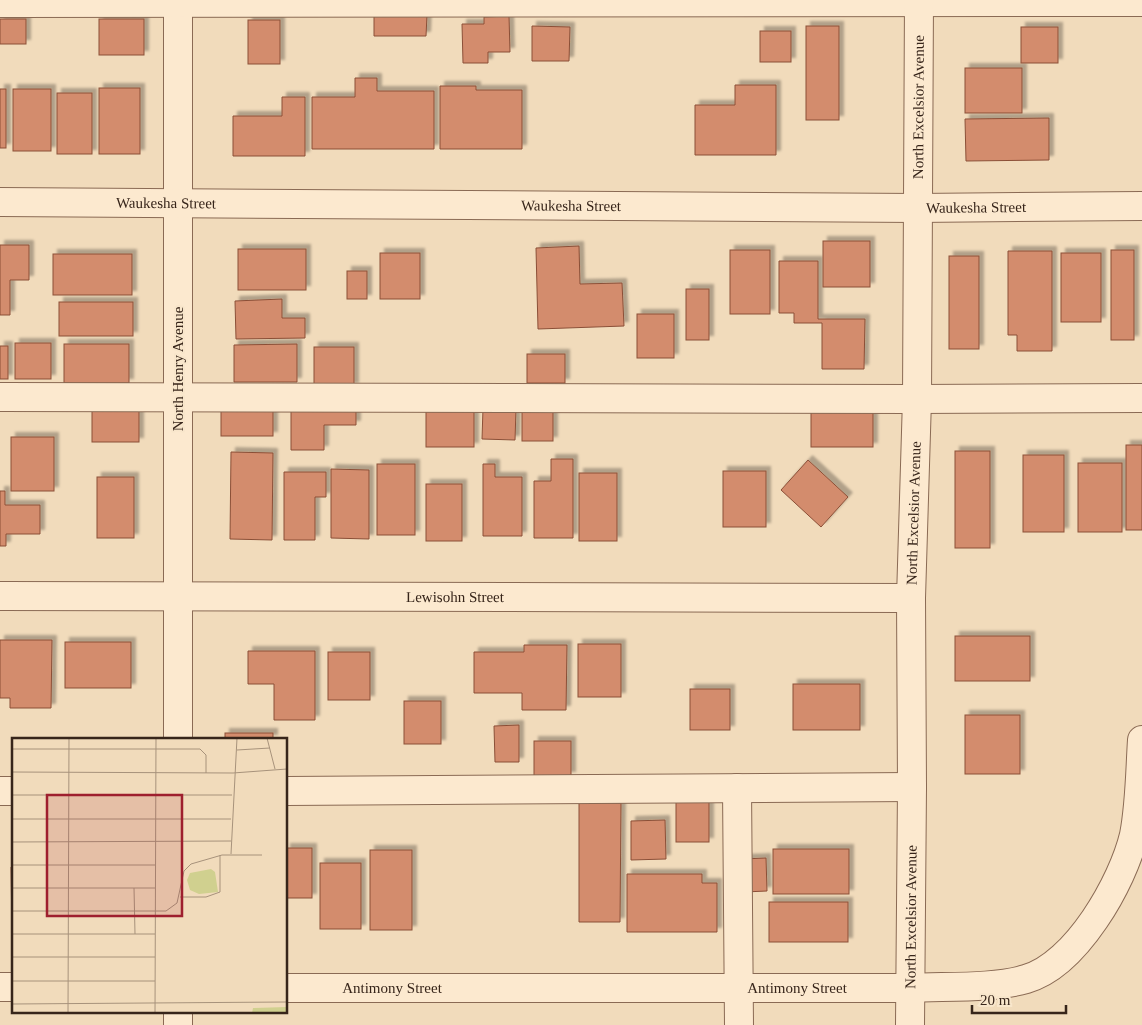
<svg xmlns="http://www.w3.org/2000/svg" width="1142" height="1025" viewBox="0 0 1142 1025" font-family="Georgia,serif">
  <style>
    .building { fill: #d38c6d; stroke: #8b4f37; filter: url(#shadow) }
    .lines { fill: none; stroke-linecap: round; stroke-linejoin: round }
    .minor-casing { stroke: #8a6a54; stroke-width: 30 }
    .minor { stroke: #fce9cf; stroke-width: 28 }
    .labels { text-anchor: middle; stroke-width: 4; stroke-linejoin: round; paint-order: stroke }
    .street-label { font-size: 15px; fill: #37251a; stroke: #f8e6cb }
    .inset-road { fill: none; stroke: #a7927b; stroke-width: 1 }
    .view { fill: #9e1f2e; fill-opacity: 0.15; stroke: #9e1f2e; stroke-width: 2.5 }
    .inset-edge { fill: none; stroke: #37251a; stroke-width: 2.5 }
  </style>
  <defs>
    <filter id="shadow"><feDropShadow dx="4.5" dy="-4.5" stdDeviation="1" flood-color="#0004"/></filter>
  </defs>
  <rect width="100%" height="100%" fill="#f1dbbb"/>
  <g class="building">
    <path d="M374 15H427L426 36H374Z"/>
    <path d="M509 16 510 52H488V63H463L462 24H484V17Z"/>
    <rect x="0" y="19" width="26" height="25"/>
    <rect x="99" y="19" width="45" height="36"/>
    <rect x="248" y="20" width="32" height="44"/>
    <path d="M532 26 570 27 569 61H532Z"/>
    <rect x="806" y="26" width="33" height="94"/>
    <rect x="1021" y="27" width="37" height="36"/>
    <rect x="760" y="31" width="31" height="31"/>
    <rect x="965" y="68" width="57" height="45"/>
    <path d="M355 78H377V91H434V149H312V97H355Z"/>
    <path d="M735 85H776V155H695V105H735Z"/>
    <path d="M440 86H476V90H522V149H440Z"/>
    <rect x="99" y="88" width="41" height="66"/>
    <rect x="0" y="89" width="6" height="59"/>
    <rect x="13" y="89" width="38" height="62"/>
    <rect x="57" y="93" width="35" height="61"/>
    <path d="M282 97H305V156H233V116H282Z"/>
    <path d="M1049 118V160L966 161 965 119Z"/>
    <rect x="823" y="241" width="47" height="46"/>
    <path d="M0 245H29V280H10V315H0Z"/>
    <path d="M579 246 580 284 622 283 624 326 538 329 536 248Z"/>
    <rect x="238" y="249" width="68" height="41"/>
    <rect x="730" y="250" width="40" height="64"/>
    <rect x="1111" y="250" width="23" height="90"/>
    <path d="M1008 251H1052V351H1017V335H1008Z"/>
    <rect x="380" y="253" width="40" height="46"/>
    <rect x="1061" y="253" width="40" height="69"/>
    <rect x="53" y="254" width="79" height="41"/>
    <rect x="949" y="256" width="30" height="93"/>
    <path d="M779 261H818V319H865L864 369H822V323H794V313H779Z"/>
    <rect x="347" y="271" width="20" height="28"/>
    <rect x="686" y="289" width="23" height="51"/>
    <path d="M282 299V318H305V338L236 339 235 301Z"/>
    <rect x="59" y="302" width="74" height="34"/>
    <rect x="637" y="314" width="37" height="44"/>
    <rect x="15" y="343" width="36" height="36"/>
    <rect x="64" y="344" width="65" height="39"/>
    <path d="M297 344V382H234V345Z"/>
    <rect x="0" y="346" width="8" height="33"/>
    <rect x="314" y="347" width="40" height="40"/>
    <rect x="527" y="354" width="38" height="29"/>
    <rect x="221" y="406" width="52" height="30"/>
    <rect x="92" y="408" width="47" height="34"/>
    <path d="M291 408H356V425H324V450H291Z"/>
    <path d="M483 408 516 409 515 440 482 439Z"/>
    <rect x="811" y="408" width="62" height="39"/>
    <rect x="426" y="409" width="48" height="38"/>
    <rect x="522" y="409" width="31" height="32"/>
    <rect x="11" y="437" width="43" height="54"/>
    <rect x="1126" y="445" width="16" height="85"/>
    <rect x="955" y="451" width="35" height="97"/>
    <path d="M231 452 273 453 272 540 230 539Z"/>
    <rect x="1023" y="455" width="41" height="77"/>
    <path d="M551 459H573V538H534V481H551Z"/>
    <path d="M808 460 848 497 821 527 781 490Z"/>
    <rect x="1078" y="463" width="44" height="69"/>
    <rect x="377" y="464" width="38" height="71"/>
    <path d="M483 464H495V477H522V536H483Z"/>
    <path d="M331 469 369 470V539L331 538Z"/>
    <rect x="723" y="471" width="43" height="56"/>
    <path d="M284 472H326V497H315V540H284Z"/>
    <rect x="579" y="473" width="38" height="68"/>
    <rect x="97" y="477" width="37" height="61"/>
    <rect x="426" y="484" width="36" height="57"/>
    <path d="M0 491H5V505H40V534H6V546H0Z"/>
    <rect x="955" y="636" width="75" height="45"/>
    <path d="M0 640H52L51 708H10V698H0Z"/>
    <rect x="65" y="642" width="66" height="46"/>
    <rect x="578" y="644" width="43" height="53"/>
    <path d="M524 645H567L566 710H522V693H474V652H524Z"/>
    <path d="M248 651H315V720H274V684H248Z"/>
    <rect x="328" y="652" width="42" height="48"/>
    <rect x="793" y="684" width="67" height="46"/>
    <rect x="690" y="689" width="40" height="41"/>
    <rect x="404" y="701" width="37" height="43"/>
    <rect x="965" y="715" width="55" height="59"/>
    <path d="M519 725V762H495L494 726Z"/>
    <rect x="225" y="733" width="48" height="6"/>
    <rect x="534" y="741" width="37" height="35"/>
    <path d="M579 802 621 803 620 922H579Z"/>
    <rect x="676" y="802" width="33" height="40"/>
    <path d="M665 820 666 859 631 860V821Z"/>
    <rect x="286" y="848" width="26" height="50"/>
    <rect x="773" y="849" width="76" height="45"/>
    <rect x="370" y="850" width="42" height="80"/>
    <path d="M766 858 767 891 744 892 743 859Z"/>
    <rect x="320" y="863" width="41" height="66"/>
    <path d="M11 867H14V932H12Z"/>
    <path d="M627 874H702V883H717V932H627Z"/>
    <rect x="769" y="902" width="79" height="40"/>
  </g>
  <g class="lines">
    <g class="minor-casing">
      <g id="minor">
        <path d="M178 0V739"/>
        <path d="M0 3 1142 2"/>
        <path id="s1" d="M0 202 917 208 1142 206"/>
        <path d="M0 397 917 399 1142 398"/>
        <path id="s2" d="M0 596 911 598"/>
        <path d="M737 788 739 1025"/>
        <path d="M0 791H14"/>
        <path d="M286 791 912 787"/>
        <path d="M0 987H14"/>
        <path id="s3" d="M286 988H909C946 986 992 989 1026 979 1076 965 1123 882 1134 835 1140 804 1140 771 1142 740"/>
        <path d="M178 1011V1025"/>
        <path id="s4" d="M910 1025 912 787 911 598 917 399 919 0"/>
      </g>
    </g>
    <use href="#minor" class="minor"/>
  </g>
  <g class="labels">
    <g class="street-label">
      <text dy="5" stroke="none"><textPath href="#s4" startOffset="918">North Excelsior Avenue</textPath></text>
      <text dy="5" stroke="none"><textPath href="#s1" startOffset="166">Waukesha Street</textPath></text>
      <text dy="5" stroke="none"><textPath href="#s1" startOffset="571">Waukesha Street</textPath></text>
      <text dy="5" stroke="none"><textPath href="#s1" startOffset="976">Waukesha Street</textPath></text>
      <text transform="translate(178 369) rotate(-90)" y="5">North Henry Avenue</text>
      <text dy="5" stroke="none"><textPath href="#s4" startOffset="512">North Excelsior Avenue</textPath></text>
      <text dy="5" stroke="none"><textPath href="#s2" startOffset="455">Lewisohn Street</textPath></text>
      <text dy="5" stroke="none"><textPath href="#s4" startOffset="108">North Excelsior Avenue</textPath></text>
      <text dy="5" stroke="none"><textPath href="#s3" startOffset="511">Antimony Street</textPath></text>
      <text dy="5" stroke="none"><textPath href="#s3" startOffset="106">Antimony Street</textPath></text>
    </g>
  </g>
  <g transform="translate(12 738)">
    <rect width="275" height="275" fill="#f1dbbb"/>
    <path d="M199 131 203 134 206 154 187 156 178 152 175 142 178 135ZM275 269V275H240L241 270Z" fill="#d0d08f"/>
    <path class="inset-road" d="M255 0 263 31M0 11H188L194 17V35M225 12 258 10M0 34 221 35 275 31M0 57H220M0 81H219M0 104 219 103M219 116 225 0M0 127H143M0 150H143M122 150 123 196M168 159H194L208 154V117M0 173H154L165 165 172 133 179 126 210 117H250M0 196H143M0 219H143M0 243H143M0 266 275 264M56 275 57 0M143 275 144 0"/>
    <path class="view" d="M35 57H170V178H35Z"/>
    <rect width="275" height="275" class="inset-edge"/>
  </g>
  <path d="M972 1005v8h94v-8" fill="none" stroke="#37251a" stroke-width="2.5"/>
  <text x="980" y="1005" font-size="15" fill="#37251a" stroke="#f8e6cb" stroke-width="4" paint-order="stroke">20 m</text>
</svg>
